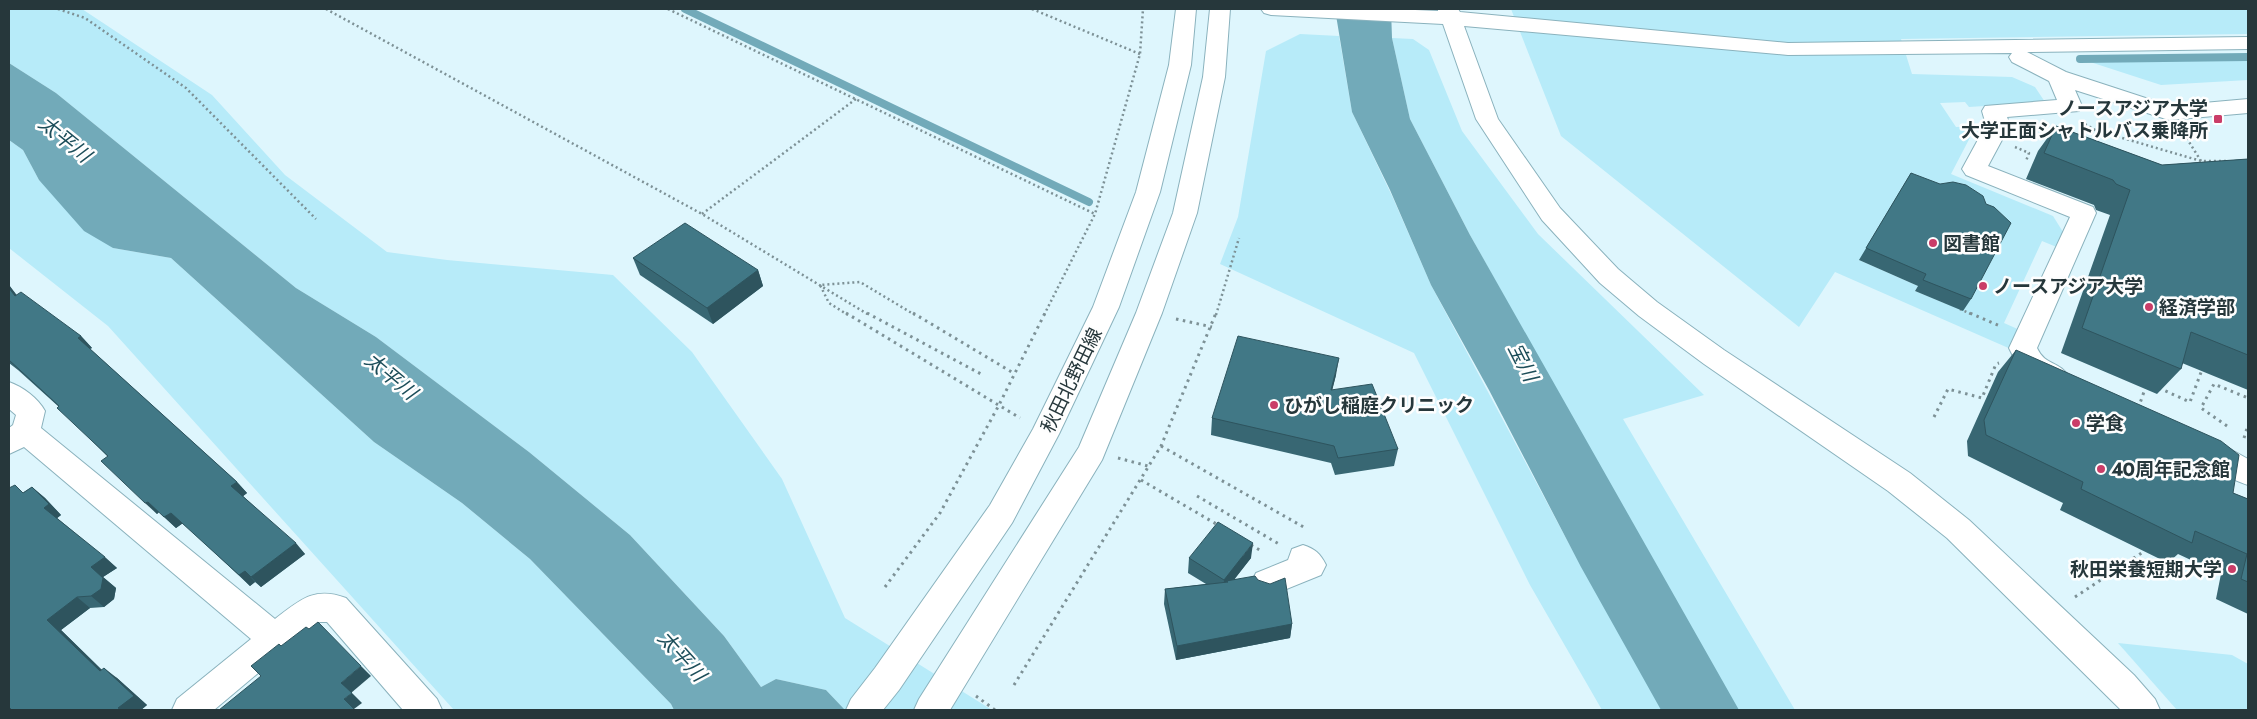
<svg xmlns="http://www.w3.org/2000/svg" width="2257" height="719" viewBox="0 0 2257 719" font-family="Jost,'Noto Sans JP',sans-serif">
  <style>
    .green { fill: #b7ebf9; fill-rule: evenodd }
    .water { fill: #72aab9 }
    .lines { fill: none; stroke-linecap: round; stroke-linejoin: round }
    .stream { stroke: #72aab9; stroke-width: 8 }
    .minor-casing { stroke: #8ab2bd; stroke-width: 2 }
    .major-casing { stroke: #8ab2bd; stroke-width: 2 }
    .path-far1 { stroke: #7d9196; stroke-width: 2.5; stroke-dasharray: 2 3; stroke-linecap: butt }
    .path { stroke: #7d9196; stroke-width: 3; stroke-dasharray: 2.5 4.5; stroke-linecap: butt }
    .minor { fill: #fff; fill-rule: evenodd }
    .major { fill: #fff; fill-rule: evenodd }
    .wall { fill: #386773 }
    .shaded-wall { fill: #2e545e }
    .building { fill: #417886; stroke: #2e545e }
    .poi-dot { fill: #ca3d68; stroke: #fefefe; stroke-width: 2 }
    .labels { text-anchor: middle; stroke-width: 5; stroke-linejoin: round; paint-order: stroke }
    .poi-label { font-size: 19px; font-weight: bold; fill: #26373b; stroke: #fefefe; text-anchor: start }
    .street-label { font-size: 19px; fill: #26373b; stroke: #fefefe }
    .water-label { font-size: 20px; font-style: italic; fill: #1c4d59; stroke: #fefefe }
  </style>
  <rect width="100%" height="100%" fill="#def6fd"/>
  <g class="green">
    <path d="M9 9H82L212 95 285 175 387 252 447 260 613 275 692 352 782 479 845 618 992 710H845L826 690 776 679 761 687 724 636 630 535 529 452 376 337 296 288 56 93 9 63Z"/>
    <path d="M1511 9H2248V34L1901 39 1912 74 2012 77 2035 87 2045 102 1969 107 1965 102 1940 103 1956 127 1976 126 1951 174 2053 216 2063 232 2059 248 2042 241 2004 323 2022 331 2013 350 1835 272 1799 327 1561 136ZM2007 227 1944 303 1915 291 1918 286 1859 260Z"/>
    <path d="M1300 34 1339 36 1352 112 1393 198 1431 285 1568 542 1662 710H1602L1530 585 1414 353 1220 264 1238 217 1266 51Z"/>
    <path d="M1392 38 1413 39 1429 50 1462 131 1538 234 1704 395 1623 419 1795 710H1734L1470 235 1410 119Z"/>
    <path d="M2084 60H2248V80L2161 85Z"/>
    <path d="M9 140 23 150 39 180 113 248 171 258 374 442 462 503 530 559 671 704 674 710H454L108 326 9 248Z"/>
    <path d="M2118 643 2232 655 2248 664V710H2177Z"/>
  </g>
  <g class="water">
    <path d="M1335 9H1391L1392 38 1410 119 1470 235 1739 710H1661L1581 567 1489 390 1431 285 1390 190 1352 112Z"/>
    <path d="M9 63 56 93 296 288 376 337 529 452 630 535 724 636 761 687 776 679 826 690 845 710H674L671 704 530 559 462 503 374 442 171 258 113 248 84 231 39 180 23 150 9 140Z"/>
  </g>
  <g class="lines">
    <g class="stream">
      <path d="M685 9 1089 202"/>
      <path d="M2080 59 2248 57"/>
    </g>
    <g class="minor-casing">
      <g id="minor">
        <path d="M1261 9H1392L1438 11V9H1458L1460 12 1788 43 2248 37V49L2027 52 2066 72 2170 106 2248 99V113L2169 120 2075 90 2082 106 2079 111 2007 117 2010 125 1988 166 2093 207 2096 213 2037 348C2045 366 2060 361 2069 377L2065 385 2055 388 2021 372 2009 348 2070 217 1966 175 1962 169 1986 125 1982 111 1985 106 2057 100 2049 81 2012 62 2009 57 2012 53 1788 55 1464 26 1498 119 1560 208 1618 269 1657 302 1724 350 1910 473 1969 520 2134 675 2155 699 2160 710H2121L1947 538 1888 491 1704 364 1639 316 1600 283 1542 220 1476 119 1443 24 1271 15 1264 13Z"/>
        <path d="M9 382C23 387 38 398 45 411L41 428 275 619C300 600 314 586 346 598L437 699 442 710H403L327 622H319L214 710H172L177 699 251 639 24 447 9 454V428L13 425 16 415 9 409Z"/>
        <path d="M2204 436 2214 440 2248 459V485C2232 480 2197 463 2189 448L2194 440Z"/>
        <path d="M1303 545C1315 549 1320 553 1326 565L1321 575 1267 597 1256 593 1251 583 1256 573 1288 560 1292 549Z"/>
      </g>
    </g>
    <g class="major-casing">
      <g id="major">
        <path d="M1176 9H1196L1191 65 1160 192 1119 307 1059 434 1012 523 899 690 883 710H846L851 699 875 668 990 505 1033 429 1093 307 1136 192 1169 65Z"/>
        <path d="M1210 9H1230L1225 77 1197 213 1162 313 1102 460 950 710H914L919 699 1079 447 1136 313 1173 213 1203 77Z"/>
      </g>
    </g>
    <g class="path-far1">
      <path d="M58 9 85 18 186 88 316 219"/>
      <path d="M326 9 702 214 869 315"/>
      <path d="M668 9 1095 214"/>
      <path d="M1032 9 1140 54"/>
      <path d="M2085 124 2095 130 2201 161H2228"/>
      <path d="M2184 134 2201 161"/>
      <path d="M2015 147 2029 153 2026 161"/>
      <path d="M702 214 856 99"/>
      <path d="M1960 309 1973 315"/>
      <path d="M848 315 829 303 820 285 860 282 915 315"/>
      <path d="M1044 315 1095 214 1140 54 1143 9"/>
      <path d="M1216 315 1239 238"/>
    </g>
    <g class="path">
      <path d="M846 313 1020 418"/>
      <path d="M867 313 981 374"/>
      <path d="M913 313 1015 374"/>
      <path d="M1970 313 2002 327"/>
      <path d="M1176 319 1212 327"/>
      <path d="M2159 388 2190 402 2203 367"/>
      <path d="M2141 407 2139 406 2146 386"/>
      <path d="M1934 417 1948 389 1982 398 1996 364 1999 363"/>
      <path d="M2227 426 2201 408 2214 384 2248 398"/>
      <path d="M2244 438 2248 425"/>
      <path d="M1161 446 1307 529"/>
      <path d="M1118 458 1148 466"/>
      <path d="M1141 480 1218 525"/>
      <path d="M1197 496 1279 544"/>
      <path d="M1251 545 1263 552"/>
      <path d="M885 587 940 513 999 405 1045 313"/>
      <path d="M2075 597 2143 552"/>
      <path d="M1014 685 1161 446 1216 313"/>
      <path d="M976 696 995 710"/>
    </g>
    <use href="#minor" class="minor"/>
    <use href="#major" class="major"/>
  </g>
  <g class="wall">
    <path d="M2056 126 2162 165 2248 159V390L2182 363 2181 369 2157 394 2061 353 2110 215 2096 210 2094 205 2026 179 2038 151Z"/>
    <path d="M1911 173 1971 299 1963 311 1915 291 1918 286 1859 260Z"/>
    <path d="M633 258 758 270 763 286 713 324 640 275Z"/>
    <path d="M9 285 16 295 81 336 92 348 90 349 237 482 247 493 243 496 305 554 261 587 255 582 250 586 183 523 176 528 159 512 157 514 108 457 59 407 18 370 9 363Z"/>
    <path d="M2016 350 2233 493 2248 499V614L2216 599 2221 574 2178 554 2168 563 2060 510 2063 503 1968 456 1967 441 1998 372Z"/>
    <path d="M1336 375 1332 390 1398 449 1394 466 1335 475 1331 463 1211 435 1212 418Z"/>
    <path d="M32 487 45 498 61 515 57 518 117 568 103 577 116 588 114 599 104 607 90 608 61 630 102 670 117 678 147 705 141 710H12L24 492Z"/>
    <path d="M1189 558H1251L1234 579 1258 580 1292 624 1290 638 1176 660 1164 604 1165 589 1206 584 1188 573Z"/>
  </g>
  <g class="shaded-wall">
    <path d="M758 270 763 286 713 324 707 308Z"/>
    <path d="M9 285 26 307 15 296 9 288Z"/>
    <path d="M81 336 92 348 89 349 78 338Z"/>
    <path d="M1339 358 1336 375 1328 407 1331 390Z"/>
    <path d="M237 482 247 493 242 497 231 486Z"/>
    <path d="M32 487 45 498 61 515 56 519 44 508Z"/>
    <path d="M148 502 159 512 157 514 145 503Z"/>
    <path d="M171 513 183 523 176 528 164 517Z"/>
    <path d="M296 543 305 554 261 587 251 577Z"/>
    <path d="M1253 543 1251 558 1227 589 1228 582 1226 581 1225 592 1223 595 1224 580Z"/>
    <path d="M105 557 117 568 103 577 116 588 114 599 104 607 91 596V567Z"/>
    <path d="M245 571 255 582 250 586 239 575Z"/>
    <path d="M77 597 90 608 61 630 113 681 100 671 47 620Z"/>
    <path d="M1292 624 1290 638 1176 660 1177 646Z"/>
    <path d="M361 666 371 676 351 693 341 683Z"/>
    <path d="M104 668 117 678 147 705 141 710H121L118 708Z"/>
    <path d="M352 693 362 703 354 709 344 699Z"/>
  </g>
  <g class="building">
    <path d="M2056 126 2162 165 2248 159V355L2191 332 2181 369 2082 328 2130 190 2116 184 2113 180 2044 153Z"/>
    <path d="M1911 173 1940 184 1953 182 1966 185 1983 196 1986 204 1994 207 2011 223 1971 299 1923 280 1926 274 1866 248Z"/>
    <path d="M685 223 758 270 707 308 633 258Z"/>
    <path d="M9 288 15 296 21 292 81 336 78 338 237 482 231 486 296 543 251 577 245 571 239 575 171 513 164 517 148 502 145 503 101 461 108 456 57 408 59 406 9 360Z"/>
    <path d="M1238 336 1339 358 1331 390 1372 384 1398 449 1338 458 1334 446 1212 418Z"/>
    <path d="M2016 350 2221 441 2239 455 2233 493 2248 499V582L2241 579 2247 554 2195 531 2192 543 2081 489 2083 482 1986 435 1984 420Z"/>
    <path d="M15 485 23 493 32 487 49 504 44 508 105 557 91 567 103 578 101 589 91 596 77 597 47 620 100 671 104 668 134 696 118 708 121 710H12L9 707V488Z"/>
    <path d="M1218 522 1253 543 1224 580 1189 558Z"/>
    <path d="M1255 576 1258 580 1270 584 1285 578 1292 624 1177 646 1165 589 1228 582 1226 581Z"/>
    <path d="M318 622 361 666 341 683 352 693 344 699 355 710H219L261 676 251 666 279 644 281 646 306 627 309 629Z"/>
  </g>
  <g class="poi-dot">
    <rect x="2213" y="114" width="10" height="10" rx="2.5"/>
    <circle cx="1933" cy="243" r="5"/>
    <circle cx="1983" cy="286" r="5"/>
    <circle cx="2149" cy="307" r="5"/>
    <circle cx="1274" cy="405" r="5"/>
    <circle cx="2076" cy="423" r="5"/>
    <circle cx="2101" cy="469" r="5"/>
    <circle cx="2232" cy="569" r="5"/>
  </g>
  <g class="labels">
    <g class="poi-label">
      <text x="2208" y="115" text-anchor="end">ノースアジア大学<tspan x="2208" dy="22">大学正面シャトルバス乗降所</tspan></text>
      <text x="1943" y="250">図書館</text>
      <text x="1993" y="293">ノースアジア大学</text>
      <text x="2159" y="314">経済学部</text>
      <text x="1284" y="412">ひがし稲庭クリニック</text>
      <text x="2086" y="430">学食</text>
      <text x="2111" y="476">４０周年記念館</text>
      <text x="2222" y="576" text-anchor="end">秋田栄養短期大学</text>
    </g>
    <g class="street-label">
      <text transform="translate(1071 380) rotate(-64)" y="7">秋田北野田線</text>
    </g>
    <g class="water-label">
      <text transform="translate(65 139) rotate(39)" y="7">太平川</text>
      <text transform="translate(1523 362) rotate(63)" y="7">宝川</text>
      <text transform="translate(391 376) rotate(40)" y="7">太平川</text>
      <text transform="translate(682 656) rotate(48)" y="7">太平川</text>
    </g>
  </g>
  <rect width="2257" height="719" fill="none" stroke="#26373b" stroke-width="20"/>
</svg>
